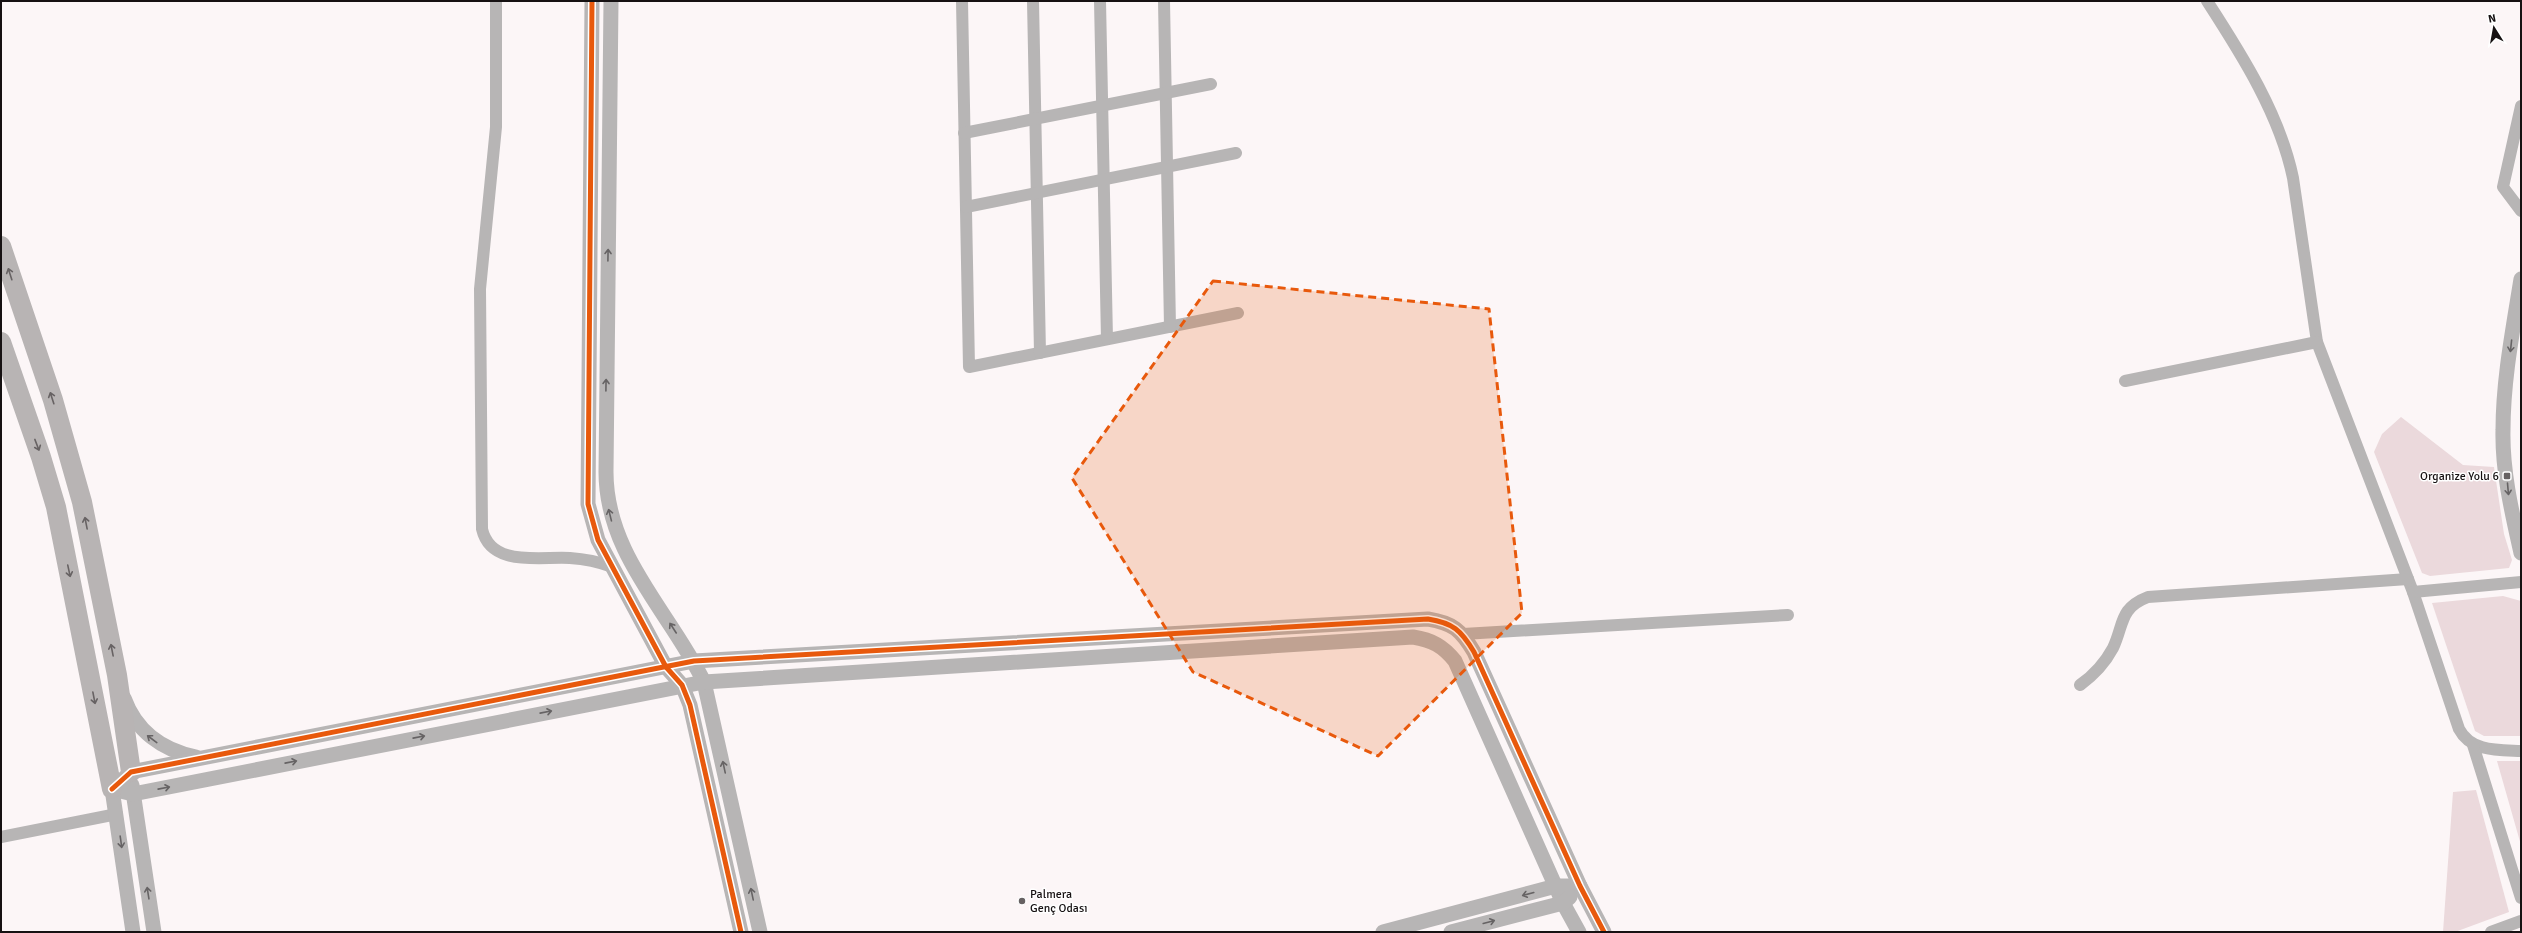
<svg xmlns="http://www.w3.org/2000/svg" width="2522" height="933" viewBox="0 0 2522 933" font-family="Signika,sans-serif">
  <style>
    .green { fill: #ebd9dc }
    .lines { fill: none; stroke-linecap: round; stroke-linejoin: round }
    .minor { stroke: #b7b5b5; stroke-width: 12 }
    .tertiary { stroke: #b7b5b5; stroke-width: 15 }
    .trunk { stroke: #b8b4b4; stroke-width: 20 }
    .cycleway-casing { stroke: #fff; stroke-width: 8 }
    .cycleway { stroke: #e8590c; stroke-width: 5 }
    .oneway { stroke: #666364 }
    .oneway2 { stroke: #676263 }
    .marked { fill: #e8590c; fill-opacity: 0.2; stroke: #e8590c; stroke-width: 3; stroke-dasharray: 8 5; stroke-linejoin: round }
    .poi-dot { fill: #666162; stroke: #fff; stroke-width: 1.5 }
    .labels { text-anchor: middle; stroke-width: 3; stroke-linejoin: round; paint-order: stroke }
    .poi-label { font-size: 12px; fill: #161112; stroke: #fff; text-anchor: end }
  </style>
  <rect width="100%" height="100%" fill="#fcf6f7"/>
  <g class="green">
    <path d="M2401 417 2463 465 2494 467 2504 534 2512 560 2509 568 2430 576 2422 573 2374 452 2382 434Z"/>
    <path d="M2503 596 2521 601V736H2484L2475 731 2432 603Z"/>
    <path d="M2497 761H2521V845Z"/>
    <path d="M2476 790 2509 912 2455 932H2443L2453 792Z"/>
  </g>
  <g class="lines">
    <g class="minor">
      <path d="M496 1V127L480 289 482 529C491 568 541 556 570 558 585 559 599 562 613 567"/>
      <path d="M962 1 969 367 1238 313"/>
      <path d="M1033 1 1040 353"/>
      <path d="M1100 1 1107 339"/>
      <path d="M1164 1 1170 327"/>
      <path d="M2207 1C2242 55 2280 115 2293 178L2317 342 2413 592 2459 729C2471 752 2498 750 2521 751"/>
      <path d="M2521 106 2503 187 2521 211"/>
      <path d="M964 133 1211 84"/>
      <path d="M966 207 1236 153"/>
      <path d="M2125 381 2317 342"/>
      <path d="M2413 592 2521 582"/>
      <path d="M1463 634 1788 615"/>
      <path d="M2080 685C2094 675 2105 663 2113 648 2124 625 2119 608 2148 597L2408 579"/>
      <path d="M2473 745 2521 898"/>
      <path d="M1 837 117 814"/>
      <path d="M2491 932 2521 921"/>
    </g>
    <g class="tertiary">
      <path d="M592 1 588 504 598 540 666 667 682 685 690 705 741 932"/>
      <path d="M611 1 606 472C606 555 670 612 704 682L760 932"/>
      <path d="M2521 279C2513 329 2503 380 2503 430 2502 471 2512 513 2521 553"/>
      <path d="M124 698C136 731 162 750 196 757"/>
      <path d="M132 785 154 932"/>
      <path d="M112 789 131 772 694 661 1428 619C1453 623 1461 630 1474 652L1580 886 1604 932"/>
      <path d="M112 789 133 794 704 682 1413 637C1432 640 1443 646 1455 661L1563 903 1579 932"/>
      <path d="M112 789 133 932"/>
      <path d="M1383 932 1556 886H1580"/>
      <path d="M1451 932 1563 903 1570 897"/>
    </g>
    <g class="trunk">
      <path d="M1 246 53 400 82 502 117 675 131 772"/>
      <path d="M1 342 41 457 56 507 112 789"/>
    </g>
    <g class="cycleway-casing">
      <g id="cycleway">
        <path d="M592 1 588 504 598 540 666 667 682 685 690 705 741 932"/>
        <path d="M112 789 131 772 694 661 1428 619C1453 623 1461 630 1474 652L1580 886 1604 932"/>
      </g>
    </g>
    <use href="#cycleway" class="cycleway"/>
  </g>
  <defs><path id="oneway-shaft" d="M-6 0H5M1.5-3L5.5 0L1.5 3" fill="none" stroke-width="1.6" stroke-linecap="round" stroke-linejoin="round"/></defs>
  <g class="oneway">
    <use href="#oneway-shaft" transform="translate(608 255) rotate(-89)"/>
    <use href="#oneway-shaft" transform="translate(2511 346) rotate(96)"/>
    <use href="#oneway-shaft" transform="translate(606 385) rotate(-89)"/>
    <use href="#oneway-shaft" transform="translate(2508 489) rotate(85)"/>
    <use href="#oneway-shaft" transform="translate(610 515) rotate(-104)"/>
    <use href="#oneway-shaft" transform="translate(673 628) rotate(-123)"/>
    <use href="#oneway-shaft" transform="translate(546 712) rotate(-11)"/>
    <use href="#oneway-shaft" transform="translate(419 737) rotate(-11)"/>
    <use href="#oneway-shaft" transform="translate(152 739) rotate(-143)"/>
    <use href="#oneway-shaft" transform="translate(291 762) rotate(-11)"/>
    <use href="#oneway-shaft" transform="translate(724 767) rotate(-102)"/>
    <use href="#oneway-shaft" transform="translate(164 788) rotate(-11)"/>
    <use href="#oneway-shaft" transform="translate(121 842) rotate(82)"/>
    <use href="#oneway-shaft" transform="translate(148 893) rotate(-99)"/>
    <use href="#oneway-shaft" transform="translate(752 894) rotate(-102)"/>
    <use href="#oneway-shaft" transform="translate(1528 894) rotate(165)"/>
    <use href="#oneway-shaft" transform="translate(1489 922) rotate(-15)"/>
  </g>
  <g class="oneway2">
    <use href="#oneway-shaft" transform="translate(10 274) rotate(-108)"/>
    <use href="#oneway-shaft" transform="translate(52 398) rotate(-108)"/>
    <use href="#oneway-shaft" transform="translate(37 445) rotate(69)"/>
    <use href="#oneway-shaft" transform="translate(86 523) rotate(-101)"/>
    <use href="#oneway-shaft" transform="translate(69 571) rotate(78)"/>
    <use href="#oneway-shaft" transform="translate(112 650) rotate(-101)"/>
    <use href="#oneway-shaft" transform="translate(94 698) rotate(79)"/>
  </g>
  <path class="marked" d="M1213 281 1489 309 1522 613 1378 756 1193 672 1072 478Z"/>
  <g class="poi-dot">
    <rect x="2503" y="472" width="8" height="8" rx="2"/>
    <circle cx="1022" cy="901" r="4"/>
  </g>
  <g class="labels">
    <g class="poi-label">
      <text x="2499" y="480">Organize Yolu 6</text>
      <text x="1030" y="898" text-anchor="start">Palmera<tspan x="1030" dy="14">Genç Odası</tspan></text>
    </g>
  </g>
  <rect width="2522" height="933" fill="none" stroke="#161112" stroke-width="4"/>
  <g transform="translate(2494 28) rotate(349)" stroke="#ffffff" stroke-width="3" paint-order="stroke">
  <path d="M0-3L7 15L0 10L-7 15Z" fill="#161112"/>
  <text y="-6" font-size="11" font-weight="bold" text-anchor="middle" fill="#161112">N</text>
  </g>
</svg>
